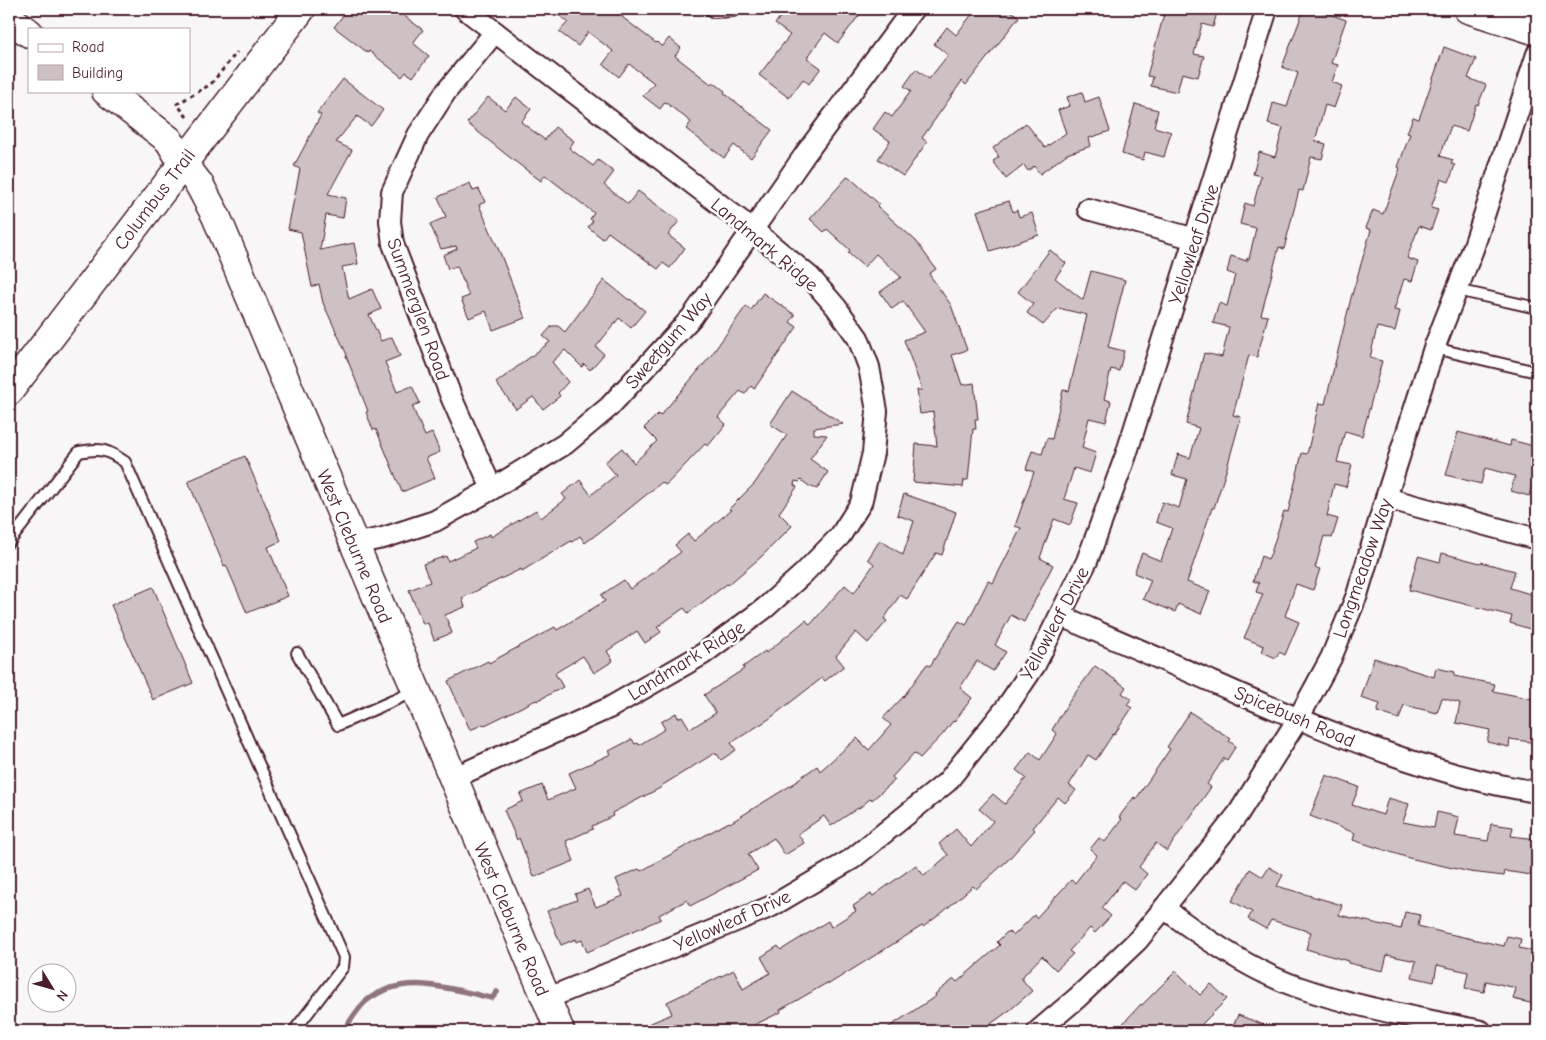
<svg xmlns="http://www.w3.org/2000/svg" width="1546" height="1040" viewBox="0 0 1546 1040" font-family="'Comic Neue',sans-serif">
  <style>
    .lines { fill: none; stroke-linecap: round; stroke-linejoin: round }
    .stream { stroke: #8f747b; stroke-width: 5.5 }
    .building { fill: #cdc1c4; stroke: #4a1f2b }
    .lane-casing { stroke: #4a1f2b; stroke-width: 14 }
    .street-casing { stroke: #4a1f2b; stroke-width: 24 }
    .secondary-casing { stroke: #4a1f2b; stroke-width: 31 }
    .path { stroke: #4a1f2b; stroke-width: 3; stroke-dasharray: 4 4; stroke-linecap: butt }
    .lane { stroke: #fff; stroke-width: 10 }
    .street { stroke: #fff; stroke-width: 20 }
    .secondary { stroke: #fff; stroke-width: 28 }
    .labels { text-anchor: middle; stroke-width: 5; stroke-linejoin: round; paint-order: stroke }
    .street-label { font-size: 19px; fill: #4a1f2b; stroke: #fff }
  </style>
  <rect width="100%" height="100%" fill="#f8f6f7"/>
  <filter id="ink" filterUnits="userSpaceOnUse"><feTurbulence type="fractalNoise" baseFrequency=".02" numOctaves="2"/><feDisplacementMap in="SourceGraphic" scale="10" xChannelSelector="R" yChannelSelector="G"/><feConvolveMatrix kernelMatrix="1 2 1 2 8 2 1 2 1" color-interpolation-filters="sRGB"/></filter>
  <g filter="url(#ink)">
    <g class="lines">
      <path class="stream" d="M343 1031C350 1022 357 1009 366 1001 404 971 450 989 492 998L497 992"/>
    </g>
    <g class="building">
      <path d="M348 9H395L423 30 413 43 429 56 413 77 406 72 402 77 369 51 368 53 334 27Z"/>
      <path d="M550 9H616L624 15 622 17 656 43 657 42 662 47 669 38 681 48 675 56 711 84 713 82 725 91 724 93 772 130 751 158 734 145 724 158 686 129 691 122 665 102 660 109 643 96 654 83 629 64 619 77 603 64 613 51 588 32 578 46 559 32 568 22Z"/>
      <path d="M786 9H864L838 43 825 33 807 58 821 68 809 84 803 79 789 98 759 75 790 35 775 24Z"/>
      <path d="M976 9H1008L1019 17 966 85 962 81 922 138 927 142 903 176 878 159 890 141 873 129 885 112 892 117 911 91 904 86 916 69 929 79 948 55 934 44 947 27 956 35Z"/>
      <path d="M1163 9H1218L1213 27 1202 24 1194 54 1204 56 1198 77 1182 73 1177 92 1151 86 1153 77 1147 76 1164 14H1162Z"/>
      <path d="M1304 9H1315L1346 20 1331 63 1338 65 1332 82 1342 86 1334 108 1325 105 1315 141 1326 144 1322 159 1311 157 1303 191 1299 190 1284 249 1279 247 1261 315 1268 316 1257 357 1249 355 1233 415 1241 417 1226 471 1214 508H1212L1187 582 1210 591 1201 614 1178 604 1175 612 1143 599 1151 580 1134 573 1142 553 1161 561 1172 528 1156 522 1162 502 1179 508 1187 479 1172 475 1178 454 1190 458 1199 428 1186 424 1204 353 1222 357 1229 327 1213 323 1219 303 1227 306 1235 275 1227 272 1231 256 1247 261V258L1249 259 1256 228 1240 224 1245 203 1253 206 1261 176 1253 174 1259 152 1275 157 1283 128 1268 124 1273 103 1287 107 1298 73 1282 67Z"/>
      <path d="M1444 47 1476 59 1468 78 1486 85 1478 105 1476 104 1467 131 1451 126 1440 156 1453 160 1451 164 1455 165 1449 182 1441 179 1431 208 1438 210 1431 230 1419 226 1407 258 1418 262 1412 281 1404 279 1394 310 1400 311 1395 331 1377 327 1370 358 1382 361 1362 436 1345 431 1337 462 1352 465 1346 487 1334 484 1327 516 1338 519 1332 538 1324 536 1315 568 1320 569 1313 590 1296 584 1285 616 1299 622 1285 655 1279 652 1276 658 1262 652 1264 646 1244 638 1263 594 1256 592 1259 583 1253 581 1261 556 1268 559 1271 553 1284 511 1288 512 1302 453 1307 454 1319 403 1325 404 1351 298 1371 230 1366 228 1373 210 1383 214 1400 168 1398 167 1410 134 1407 133 1413 117 1419 119Z"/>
      <path d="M343 79 383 110 371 126 357 116 336 142 352 150 328 194 346 198 343 218 326 215 320 250 354 243 358 264 342 267 349 299 372 289 381 309 369 315 381 341 392 337 400 356 385 362 397 392 412 386 420 403 412 406 425 436 432 433 440 452 426 458 435 478 402 492 376 429 373 430 366 412 368 411 346 356 347 355 323 303 319 284 312 287 301 232 288 229 300 169 294 166 321 115 317 113Z"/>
      <path d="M1082 92 1085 102 1099 97 1110 131 1089 138 1091 146 1067 154 1040 174 1034 166 1028 171 1024 165 1006 179 993 161 999 157 993 148 1026 123 1045 148 1066 133 1058 110 1070 106 1067 97Z"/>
      <path d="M488 97 505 110 516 97 531 109 521 122 545 140 555 127 574 141 569 148 593 166 598 160 614 172 604 185 628 204 638 191 679 221 668 235 685 248 670 268 663 263 658 269 608 232 603 239 588 227 593 221 590 219 594 213 545 175 541 181 508 156 467 123Z"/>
      <path d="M1135 104 1158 110 1154 127 1171 132 1164 157 1145 152 1143 160 1122 154Z"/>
      <path d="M848 176 879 204 877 206 916 241 936 269 929 274 951 305 967 350 952 355 962 385 974 383 978 419H975L976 429H973L968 480H964L963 487 913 482 916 444 937 446 933 412 920 414 917 390H922L904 340 925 332 903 301 892 309 880 292 901 277 876 254 864 267 848 253 850 250 827 229 824 232 810 219Z"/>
      <path d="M470 183 473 191 479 189 485 202 479 205 501 255 525 318 493 330 486 311 469 318 461 299 469 296 457 266 448 269 443 255 457 249 456 246 441 249 430 224 446 217 438 197Z"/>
      <path d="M1009 201 1013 212 1017 210 1019 217 1032 213 1039 235 990 251 977 211Z"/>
      <path d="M1050 250 1066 263 1055 278 1083 300 1091 271 1125 280 1108 347 1124 351 1119 371 1111 369 1104 399 1111 401 1106 422 1089 418 1082 448 1096 453 1090 473 1074 468 1064 499 1078 503 1070 525 1054 519 1040 558 1053 565 1024 622 1011 615 995 645 1006 652 993 671 977 661 960 688 972 698 954 722 953 721 943 734 920 758 914 753 892 777 895 780 872 800 871 798 858 809V808L831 826 824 816 798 834 804 843 785 855 774 838 748 854 758 870 690 906 687 900 659 915 661 919 610 941V942L587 952 582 940 577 942 576 939 561 945 547 911 577 900 575 894 588 889 596 907 623 896 616 879 639 869 641 871 729 822 730 823 798 781 797 780 817 766 820 771 857 738 869 750 891 725 883 718 904 696 927 664 930 666 959 621 966 625 988 581 993 583 1021 528 1015 526 1034 472 1026 469 1032 451 1042 454 1047 438 1052 439 1063 390 1069 391 1087 315 1058 308 1043 325 1027 313 1033 304 1018 292Z"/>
      <path d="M604 280 629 300 630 299 645 311 631 328 619 318 596 347 604 354 590 370 584 364 582 367 565 350 552 362 568 382 558 393 560 396 543 409 533 397 516 409 496 383 550 342 543 336 552 326H558L565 332Z"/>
      <path d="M763 293 795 315 790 322 797 327 754 389 751 386 745 394 740 391 718 417 726 424 708 446 705 444 668 483 665 485 662 482 609 525 585 543 580 536 572 542 571 541 522 571 521 569 462 598 465 607 445 615 452 633 434 640 428 623 423 624 409 590 430 582 423 564 446 556 448 561 476 548 473 542 490 534 491 537 536 510 541 518 566 499 562 494 580 480 591 495 616 475 605 462 622 448 634 463 657 441 644 428 658 414 660 416 710 357 746 306 751 310Z"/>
      <path d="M792 391 843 424 814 428V434L827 435 810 459 828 472 817 489 809 486 801 480 799 482 795 481 794 485 797 487 779 513 792 526 761 557 728 585 727 584 688 613 684 608 657 627 661 632 645 643 637 631 607 651 613 661 594 673 583 656 555 673 563 687 537 701 536 700 485 725 484 724 470 730 448 681 488 661 489 663 555 627 557 630 605 601 601 595 624 580 630 589 681 552 675 545 688 534 694 541 731 510 729 509 755 483 787 435 770 424Z"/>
      <path d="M1458 432 1510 446 1511 440 1537 447V465L1529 496 1511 491 1515 476 1485 468 1481 484 1446 475Z"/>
      <path d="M245 456 281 541 268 547 288 596 247 613 226 565 224 566 188 481Z"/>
      <path d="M904 494 956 512 942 555 936 553 907 599 900 595 884 619 887 621 868 643 856 632 836 656 844 666 825 681 822 678 769 719 731 743 736 750 721 760 717 754 716 755 715 753 661 786 662 787 612 813 613 816 592 826 593 829 566 841 574 861 534 877 519 838 517 840 504 810 523 801 520 794 542 785 548 800 576 788 569 773 611 754 609 751 632 739 635 744 638 743 639 745 665 729 661 722 676 713 678 718 682 716 690 729 716 713 704 695 744 669 743 667 765 651 766 653 806 620 810 625 845 585 854 593 874 564 868 559 880 540 903 555 914 521 897 515Z"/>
      <path d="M1442 553 1480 563 1481 562 1515 571 1510 588 1537 596V631L1510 623 1512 616 1409 590 1418 556 1440 562Z"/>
      <path d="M153 587 193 683 153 700 111 605Z"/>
      <path d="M1374 658 1434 677 1436 668 1455 672 1454 676 1495 684 1493 691 1537 700V743L1510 739 1509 747 1487 742 1490 730 1456 723 1460 703 1442 698 1437 713 1404 705 1399 719 1377 712 1380 704 1361 698Z"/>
      <path d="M1095 666 1126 687 1122 693 1131 699 1127 705 1132 708 1114 735 1113 734 1096 760 1088 755 1069 785 1076 790 1065 803 1058 797 1033 828 1035 830 1007 861 976 889 973 886 943 912 923 927 922 926 829 984 827 983 780 1010 781 1012 742 1031H632L672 1014 667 1002 734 970 743 989 770 973 761 957 778 946 781 950 828 921 831 927 856 911 853 906 871 894 873 896 916 865 924 876 948 855 939 844 956 829 971 847 993 821 979 809 993 794 1005 804 1026 778 1016 770 1030 752 1040 760 1057 734 1052 730 1068 703Z"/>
      <path d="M1190 712 1231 739 1229 741 1236 746 1227 760 1224 758 1207 784 1211 787 1167 851 1156 843 1139 867 1147 874 1135 890 1123 881 1102 908 1111 916 1095 933 1090 928 1069 951 1073 954 1056 970 1042 956 1021 978 1032 991 1010 1010 981 1031H883L936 996 935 994 954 979 957 982 1000 945 997 942 1008 931 1013 936 1034 915 1036 918 1071 880 1075 883 1097 855 1090 849 1099 838 1105 842 1122 819 1119 817 1134 797 1136 799 1170 749 1167 747Z"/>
      <path d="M1326 775 1359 787 1352 805 1383 815 1388 798 1409 804 1403 822 1434 828 1437 812 1459 817 1455 836 1488 841 1491 824 1513 827 1511 836 1537 839V876L1505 871 1504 876 1470 872 1409 858 1353 840 1355 833 1310 816Z"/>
      <path d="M1269 867 1283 875 1277 886 1342 905 1339 915 1401 929 1405 912 1420 915 1418 926 1445 933 1504 946 1507 936 1521 939 1519 948 1537 952V991L1534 1004 1513 999 1516 988 1486 981 1484 992 1465 988 1468 972 1437 965 1434 982 1412 977 1416 961 1387 955 1383 971 1348 963V961L1306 949 1311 932 1271 920 1266 929 1248 919 1252 912 1232 901 1250 869 1263 877Z"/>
      <path d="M1176 971 1200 995 1211 984 1227 999 1195 1031H1116L1141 1004 1142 1005Z"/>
      <path d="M1238 1015 1277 1030V1031H1231Z"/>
    </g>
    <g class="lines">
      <g class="lane-casing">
        <g id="lane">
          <path d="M709 9 714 12 733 11 735 9"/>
          <path d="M1457 290 1537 308"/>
          <path d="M1434 348 1537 372"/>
          <path d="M9 542 79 452C101 448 106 449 125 462L344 957 343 967 294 1031"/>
          <path d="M297 653 338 725 415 691"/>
        </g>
      </g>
      <g class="street-casing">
        <g id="street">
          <path d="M1088 209 1195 239"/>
          <path d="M492 489 452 399 393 244 390 221 392 192 418 135 445 93 495 32"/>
          <path d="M1386 498 1537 539"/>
          <path d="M354 544 383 538 435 521 492 489 565 444 609 407 692 317 806 153 913 9"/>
          <path d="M1061 616C1121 642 1182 668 1242 695 1338 736 1434 776 1537 792"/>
          <path d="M453 778 609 708 703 654 765 608 803 574 840 536 861 503 873 453 877 411 869 367 858 338 836 307 810 277 753 230 465 9"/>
          <path d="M1164 908C1202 937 1250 970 1295 986 1354 1007 1419 1018 1481 1031"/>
          <path d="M546 999 772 906 852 859 947 782 1006 708 1035 665 1087 561 1126 455 1267 9"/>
          <path d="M1038 1031 1077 998 1138 940 1164 908 1238 814 1298 719 1331 658 1357 595 1386 498 1434 348 1473 249 1537 54"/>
        </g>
      </g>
      <g class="secondary-casing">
        <g id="secondary">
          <path d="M1468 9 1537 31"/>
          <path d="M9 18 29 33"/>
          <path d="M106 91 169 140 182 162 199 184 216 216 560 1031"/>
          <path d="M9 391 301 9"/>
        </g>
      </g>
      <path class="path" d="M187 117 177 104 211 84 237 52"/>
      <use href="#lane" class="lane"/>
      <use href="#street" class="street"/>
      <use href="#secondary" class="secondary"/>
    </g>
  </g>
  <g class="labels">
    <g class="street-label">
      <text transform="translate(154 199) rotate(-53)" y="7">Columbus Trail</text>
      <text transform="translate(765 244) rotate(40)" y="7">Landmark Ridge</text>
      <text transform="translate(1193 244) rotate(-72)" y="7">Yellowleaf Drive</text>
      <text transform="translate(419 309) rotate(70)" y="7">Summerglen Road</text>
      <text transform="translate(668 340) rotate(-49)" y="7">Sweetgum Way</text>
      <text transform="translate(355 546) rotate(67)" y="7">West Cleburne Road</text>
      <text transform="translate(1362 568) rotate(-71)" y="7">Longmeadow Way</text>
      <text transform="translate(1054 623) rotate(-62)" y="7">Yellowleaf Drive</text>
      <text transform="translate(686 660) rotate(-32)" y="7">Landmark Ridge</text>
      <text transform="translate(1295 716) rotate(23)" y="7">Spicebush Road</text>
      <text transform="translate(512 919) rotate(67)" y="7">West Cleburne Road</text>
      <text transform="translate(732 920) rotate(-24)" y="7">Yellowleaf Drive</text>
    </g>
  </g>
  <rect width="1546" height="1040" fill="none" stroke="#fff" stroke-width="30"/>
  <rect x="15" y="15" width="1516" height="1010" fill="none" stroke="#4a1f2b" stroke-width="2" filter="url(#ink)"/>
  <rect x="28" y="28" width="162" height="65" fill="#ffffff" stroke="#b7a5aa"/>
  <rect x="38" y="44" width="25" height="8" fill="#ffffff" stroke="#b7a5aa"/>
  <text x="72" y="52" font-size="15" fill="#4a1f2b">Road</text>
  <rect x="38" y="65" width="25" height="15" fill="#cdc1c4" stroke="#b7a5aa"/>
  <text x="72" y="78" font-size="15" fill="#4a1f2b">Building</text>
  <g transform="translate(52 988) rotate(127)"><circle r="24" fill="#ffffff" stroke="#b7a5aa"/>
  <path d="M0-4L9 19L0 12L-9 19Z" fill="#4a1f2b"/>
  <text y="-8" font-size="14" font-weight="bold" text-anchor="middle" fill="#4a1f2b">N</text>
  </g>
</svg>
